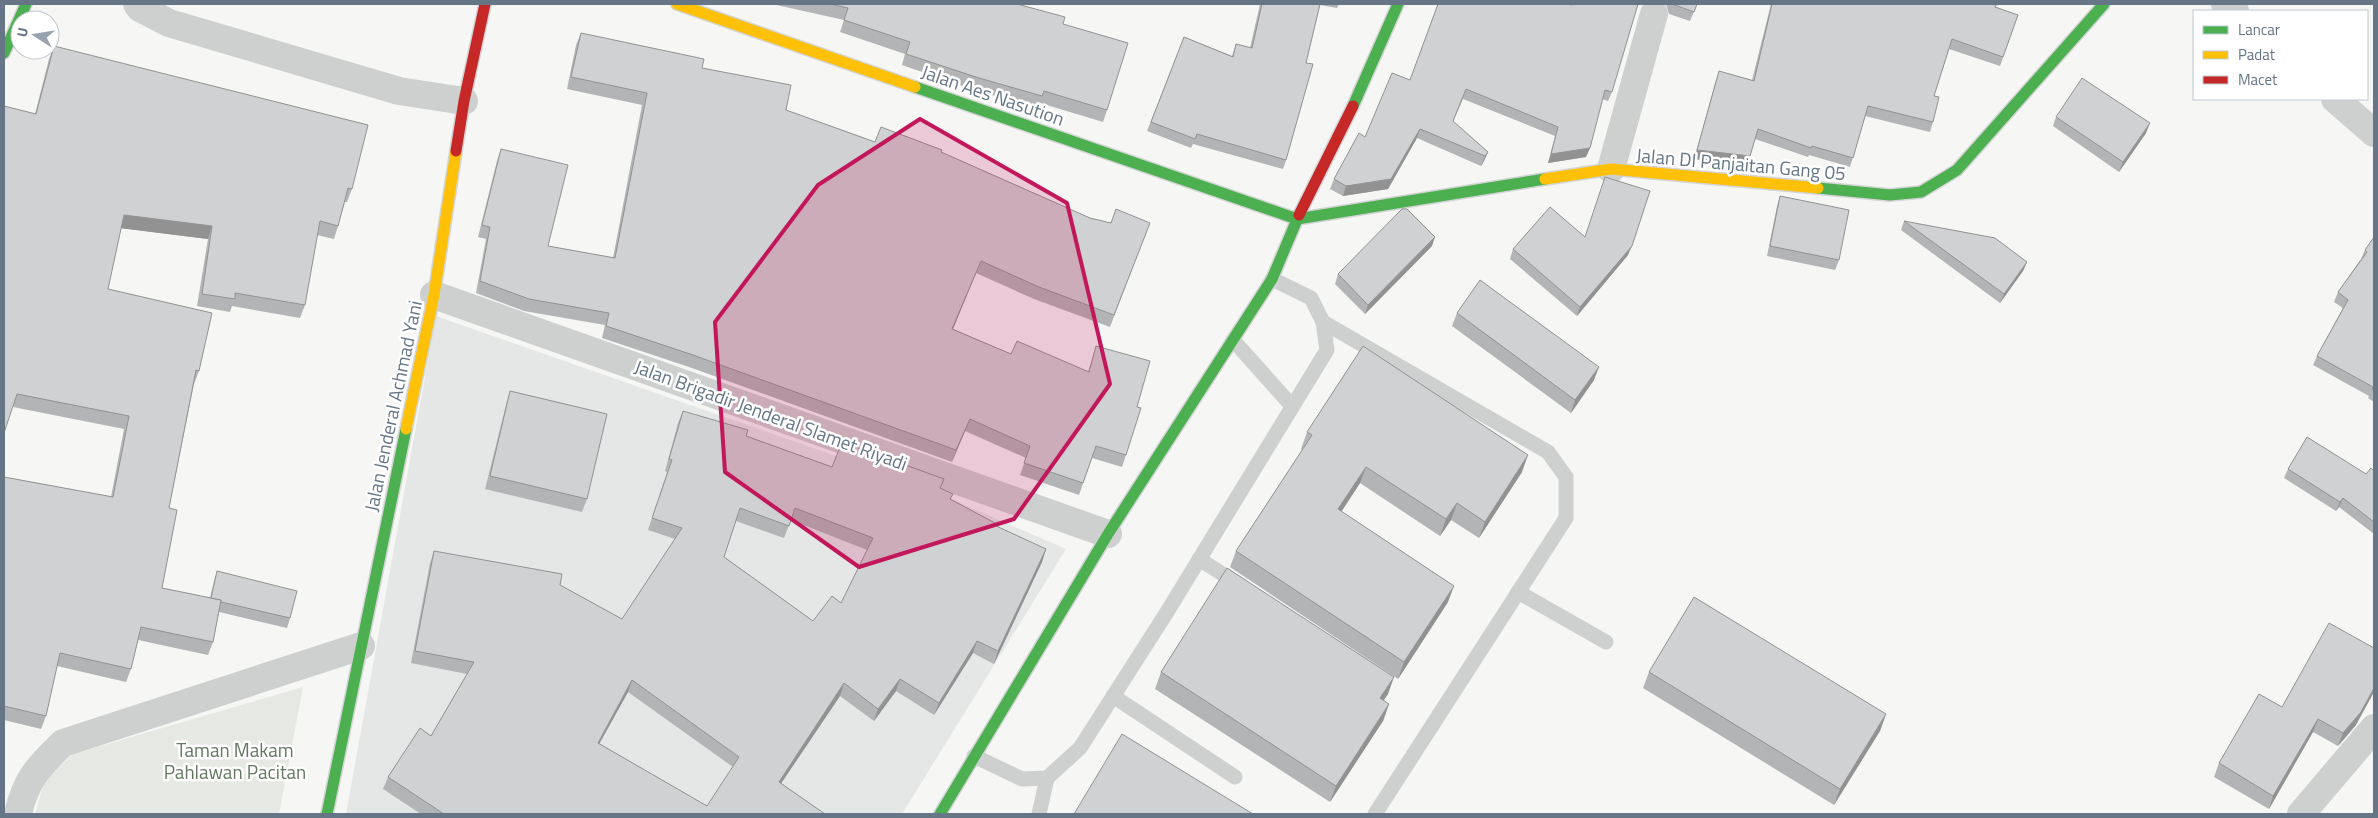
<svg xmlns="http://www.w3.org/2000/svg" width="2378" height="818" viewBox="0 0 2378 818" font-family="'Titillium Web',sans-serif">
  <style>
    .built { fill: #e5e6e6 }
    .green { fill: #e6e9e3 }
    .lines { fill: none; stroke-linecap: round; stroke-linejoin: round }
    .fast-casing { stroke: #d3d4d5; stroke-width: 14 }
    .slow-casing { stroke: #d3d4d5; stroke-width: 14 }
    .jam-casing { stroke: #d3d4d5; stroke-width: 14 }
    .lane { stroke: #ced0d0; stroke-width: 15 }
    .street { stroke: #ced0d0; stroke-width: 28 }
    .fast { stroke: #4caf50; stroke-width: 11 }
    .slow { stroke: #ffc107; stroke-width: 11 }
    .jam { stroke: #c62828; stroke-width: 11 }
    .wall { fill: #b3b4b5; fill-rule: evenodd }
    .shaded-wall { fill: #929293 }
    .building { fill: #d0d1d2; stroke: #929293; fill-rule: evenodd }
    .marked { fill: #c2185b; fill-opacity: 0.2; stroke: #c2185b; stroke-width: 4; stroke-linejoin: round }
    .labels { text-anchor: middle; stroke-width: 5; stroke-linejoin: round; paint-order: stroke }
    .street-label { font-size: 19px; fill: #667686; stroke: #fff }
    .park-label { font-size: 19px; fill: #647861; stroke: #fff }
  </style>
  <rect width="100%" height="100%" fill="#f6f6f5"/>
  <path class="built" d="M436 316 916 484 1066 549 902 814H346Z"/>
  <path class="green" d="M303 687 279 814H35L44 782 73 754Z"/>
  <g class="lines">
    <g class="fast-casing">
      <g id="fast">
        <path d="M4 53 26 4"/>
        <path d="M915 87 1297 219 1545 179"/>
        <path d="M1353 106 1398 4"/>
        <path d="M1818 188 1890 195 1921 192 1957 170 2104 4"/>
        <path d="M327 814 406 429"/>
        <path d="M940 814 1108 534 1272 279 1299 215"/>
      </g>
    </g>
    <g class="slow-casing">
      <g id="slow">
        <path d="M677 4 915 87"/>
        <path d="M1545 179 1611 169 1818 188"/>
        <path d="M406 429 434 295 456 151"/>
      </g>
    </g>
    <g class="jam-casing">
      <g id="jam">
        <path d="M456 151 464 101 485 4"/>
        <path d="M1299 215 1353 106"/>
      </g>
    </g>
    <g class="lane">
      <path d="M1323 322 1548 452 1566 477V518L1375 814"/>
      <path d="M1233 340 1292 406"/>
      <path d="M1199 559 1240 585"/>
      <path d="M1518 592 1606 642"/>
      <path d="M1113 696 1235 777"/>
      <path d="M974 756 1022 779 1047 778 1080 748 1167 612 1327 350 1323 322 1311 298 1272 279"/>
      <path d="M1039 814 1047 778"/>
    </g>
    <g class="street">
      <path d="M137 4 140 8 169 23 399 91 464 101"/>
      <path d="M2225 4 2235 11"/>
      <path d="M2335 99 2374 133"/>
      <path d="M1611 169 1654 14"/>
      <path d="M434 295 1108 534"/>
      <path d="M18 814C26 779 38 767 63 743L361 646"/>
      <path d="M2301 814 2374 728"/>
    </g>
    <use href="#fast" class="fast"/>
    <use href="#slow" class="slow"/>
    <use href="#jam" class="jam"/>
  </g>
  <g class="wall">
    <path d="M772 4H1017L1063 24 1107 110 1103 122 1040 103 1038 108 974 90 902 65 905 54 840 32 844 20Z"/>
    <path d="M1260 4H1339L1337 8 1320 5 1306 63 1286 160 1283 169 1193 144 1191 148 1147 131 1184 37 1232 56 1236 44 1250 48Z"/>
    <path d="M1438 4 1612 92 1608 101 1602 99 1590 148 1586 157 1548 163 1555 136 1463 99 1453 122 1488 152 1484 161 1481 166 1417 138 1388 189 1343 196 1330 189 1334 179 1365 137 1410 80Z"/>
    <path d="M1666 4H1697L1690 21 1669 14Z"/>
    <path d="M1771 4H1997L1995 7 2018 15 2000 66 1949 49 1934 96 1933 122 1930 132 1865 116 1850 167 1809 155 1808 157 1755 139 1747 166 1694 159 1716 80 1719 71 1752 80Z"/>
    <path d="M581 33 702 68 786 110 875 142 941 152 1090 218 1111 223H1150L1110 327 1034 299 976 273 953 329 1011 354 1088 372 1096 346 1137 407 1126 455 1122 467 1092 458 1079 495 1020 475 1026 458 965 431 952 462 689 367 602 338 605 325 524 311 476 293 486 239 478 237 497 161 501 149 548 246 613 258 642 105 567 89 576 45Z"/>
    <path d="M54 46 352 189 347 202H345L338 226 334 239 317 235 305 305 300 318 232 306 230 312 197 306 208 239 121 228 108 289 199 371 194 384 169 508 162 588 210 598 214 581 217 571 290 618 287 628 219 612 213 642 208 655 138 640 131 669 126 682 57 666 46 716 41 729 4 720V477L111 497 124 429 13 407 35 114 49 59Z"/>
    <path d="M2056 117 2146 133 2119 172 2053 126Z"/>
    <path d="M1780 196 1839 260 1835 270 1767 256 1777 206Z"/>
    <path d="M1904 221 2027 262 2023 271 2000 303 1901 230Z"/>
    <path d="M1585 237 1628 255 1577 316 1510 259 1513 249Z"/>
    <path d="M2374 237V402L2368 398 2369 396 2313 365 2317 356 2343 308 2334 302 2338 292 2361 259 2365 250Z"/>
    <path d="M1432 246 1365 314 1335 284 1338 274Z"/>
    <path d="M1457 313 1594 380 1571 413 1452 326Z"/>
    <path d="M510 391 587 499 582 512 485 489 506 405Z"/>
    <path d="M683 411 746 436 832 467 944 479 940 488 951 499 994 525 1046 549 1042 562 994 664 973 653 934 715 896 691 874 721 840 696 781 783 825 814H421L383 789 388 777 431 736 467 674 411 663 430 563 434 551 560 585 622 619 675 539 648 530 667 472 665 471 678 423ZM791 520 867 550 841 603 813 621 724 557 736 521 784 538ZM628 692 733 767 707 806 599 744Z"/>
    <path d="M1307 432 1522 472 1479 538 1451 520 1440 536 1360 483 1341 512 1448 602 1398 679 1230 567 1236 551 1302 450 1301 449Z"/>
    <path d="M2288 469 2366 474 2374 471V534L2339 507 2336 511 2284 478Z"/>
    <path d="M1161 672 1388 694 1383 701 1389 704 1383 721 1330 802 1155 689Z"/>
    <path d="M1649 672 1886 714 1880 731 1834 805 1643 688Z"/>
    <path d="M2282 707 2356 725 2338 746 2313 732 2269 809 2214 777 2219 763Z"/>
  </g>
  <g class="shaded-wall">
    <path d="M2150 123 2146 133 2119 172 2123 162Z"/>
    <path d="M1420 129 1417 138 1388 189 1343 196 1346 186Z"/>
    <path d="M1590 148 1586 157 1548 163 1551 154Z"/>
    <path d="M1697 150 1750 156 1747 166 1694 159Z"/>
    <path d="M1488 152 1484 161 1481 166 1485 156Z"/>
    <path d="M124 215 212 226 208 239 119 228Z"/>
    <path d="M1435 237 1432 246 1365 314 1368 305Z"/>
    <path d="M1632 246 1628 255 1577 316 1580 307Z"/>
    <path d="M981 261 976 273 948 341 952 329Z"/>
    <path d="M2027 262 2023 271 2000 303 2004 294Z"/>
    <path d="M1599 367 1594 380 1571 413 1575 400Z"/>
    <path d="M970 419 965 431 952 462 956 450Z"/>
    <path d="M1528 455 1522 472 1479 538 1485 522Z"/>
    <path d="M1366 467 1360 483 1332 526 1338 509Z"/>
    <path d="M2343 498 2339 507 2336 511 2340 502Z"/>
    <path d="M1457 503 1451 520 1440 536 1446 519Z"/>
    <path d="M1046 549 1042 562 994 664 998 651Z"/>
    <path d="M1454 586 1448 602 1398 679 1404 662Z"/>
    <path d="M977 641 973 653 934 715 939 703Z"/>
    <path d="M1394 677 1388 694 1374 715 1380 698Z"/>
    <path d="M900 679 896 691 874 721 878 709Z"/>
    <path d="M632 680 628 692 593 755 598 743Z"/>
    <path d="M844 683 840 696 774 794 779 782Z"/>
    <path d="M2374 688V692L2356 725 2338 746 2343 733Z"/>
    <path d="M1389 704 1383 721 1330 802 1336 786Z"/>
    <path d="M1886 714 1880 731 1834 805 1840 789Z"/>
    <path d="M2318 719 2313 732 2269 809 2273 796Z"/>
  </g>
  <g class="building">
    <path d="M830 4H1017L1065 17 1063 24 1128 43 1107 110 1044 91 1042 96 979 78 906 54 910 42 844 20 848 8Z"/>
    <path d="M1262 4H1320L1306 63 1313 64 1286 160 1197 134 1195 139 1151 122 1184 37 1233 57 1236 44 1252 48Z"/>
    <path d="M1438 4H1568L1572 5 1573 4H1638L1612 92 1605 90 1590 148 1551 154 1558 127 1466 89 1453 121 1488 152 1485 156 1420 129 1391 179 1346 186 1334 179 1359 133 1365 137 1392 73 1410 80Z"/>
    <path d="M1672 4H1697L1694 12Z"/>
    <path d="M1772 4H1997L1995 7 2018 15 2003 57 1952 39 1934 96 1939 97 1933 122 1868 106 1853 158 1812 146 1811 148 1758 129 1750 156 1697 150 1719 71 1754 81Z"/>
    <path d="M581 33 704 59 702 68 791 85 786 110 875 142 881 127 942 150 941 152 1090 218 1111 223 1116 209 1150 223 1114 315 1039 287 981 261 952 329 1011 354 1017 341 1089 372 1096 346 1150 361 1137 407 1141 408 1126 455 1096 446 1083 483 1024 463 1030 446 970 419 956 450 693 355 606 326 609 313 529 299 480 281 490 227 482 225 501 149 568 165 548 246 615 258 647 93 571 77Z"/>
    <path d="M54 46 368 125 352 189 348 188 338 226 320 221 305 305 235 293V299L202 294 212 226 124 215 108 289 212 313 199 371 196 370 169 508 177 510 162 588 221 600 213 642 141 627 131 669 60 653 46 716 4 706V477L113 497 129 416 17 394 4 433V106L36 114Z"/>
    <path d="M2082 78 2150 123 2123 162 2056 117Z"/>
    <path d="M1605 177 1650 191 1632 246 1580 307 1513 249 1550 207 1585 237Z"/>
    <path d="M1780 196 1849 210 1839 260 1770 246Z"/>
    <path d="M1402 209H1407L1435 237 1368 305 1338 274Z"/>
    <path d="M1904 221 1995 238 2027 262 2004 294Z"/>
    <path d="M2374 237V390L2372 389 2373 387 2317 356 2348 300 2338 292 2367 252 2365 250Z"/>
    <path d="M1480 280 1599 367 1575 400 1457 313Z"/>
    <path d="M1363 346 1528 455 1485 522 1457 503 1446 519 1366 467 1338 509 1454 586 1404 662 1236 551 1312 435 1307 432Z"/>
    <path d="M510 391 607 414 587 499 490 476Z"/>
    <path d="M683 411 748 430 746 436 832 467 842 442 944 479 940 488 953 494 950 499 995 523 994 525 1046 549 998 651 977 641 939 703 900 679 878 709 844 683 779 782 825 814H444L388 777 420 728 431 736 474 662 415 651 434 551 562 574 560 585 622 619 682 528 652 518 672 460 669 459ZM740 508 789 526 795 508 873 538 841 603 832 596 813 621 724 557ZM632 680 739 757 707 806 598 743Z"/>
    <path d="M2307 437 2366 474 2371 468 2374 471V522L2343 498 2340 502 2288 469Z"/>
    <path d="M1227 568 1394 677 1380 698 1389 704 1336 786 1161 672Z"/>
    <path d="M217 571 297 591 290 618 221 602V600L211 598Z"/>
    <path d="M1694 597 1886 714 1840 789 1649 672Z"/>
    <path d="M2329 623 2374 648V688L2361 712 2343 733 2318 719 2273 796 2219 763 2259 694 2282 707Z"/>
    <path d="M1122 734 1253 814H1074Z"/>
  </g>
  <path class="marked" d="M920 119 1067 203 1110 384 1014 519 859 567 725 472 715 322 818 185Z"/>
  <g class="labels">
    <g class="street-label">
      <text transform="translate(993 95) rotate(19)" y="7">Jalan Aes Nasution</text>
      <text transform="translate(1741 164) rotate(5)" y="7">Jalan DI Panjaitan Gang 05</text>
      <text transform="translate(393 406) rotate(-78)" y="7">Jalan Jenderal Achmad Yani</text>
      <text transform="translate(771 415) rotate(20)" y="7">Jalan Brigadir Jenderal Slamet Riyadi</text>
    </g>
    <g class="park-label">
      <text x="235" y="757">Taman Makam<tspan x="235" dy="22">Pahlawan Pacitan</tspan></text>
    </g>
  </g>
  <rect width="2378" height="818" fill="none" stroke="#667686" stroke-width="10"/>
  <rect x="2193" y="10" width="175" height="90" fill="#ffffff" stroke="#c2c8cf"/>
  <rect x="2203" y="26" width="25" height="8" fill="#4caf50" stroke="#c2c8cf"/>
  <text x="2238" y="35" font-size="15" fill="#667686">Lancar</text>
  <rect x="2203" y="51" width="25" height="8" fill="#ffc107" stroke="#c2c8cf"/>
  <text x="2238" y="60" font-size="15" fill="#667686">Padat</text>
  <rect x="2203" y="76" width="25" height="8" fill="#c62828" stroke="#c2c8cf"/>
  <text x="2238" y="85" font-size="15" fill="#667686">Macet</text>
  <g transform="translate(35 35) rotate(282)"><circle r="24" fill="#ffffff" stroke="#c2c8cf"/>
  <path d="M0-4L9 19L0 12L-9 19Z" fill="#98a3ad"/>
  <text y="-8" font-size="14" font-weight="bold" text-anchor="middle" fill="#667686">U</text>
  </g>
</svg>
